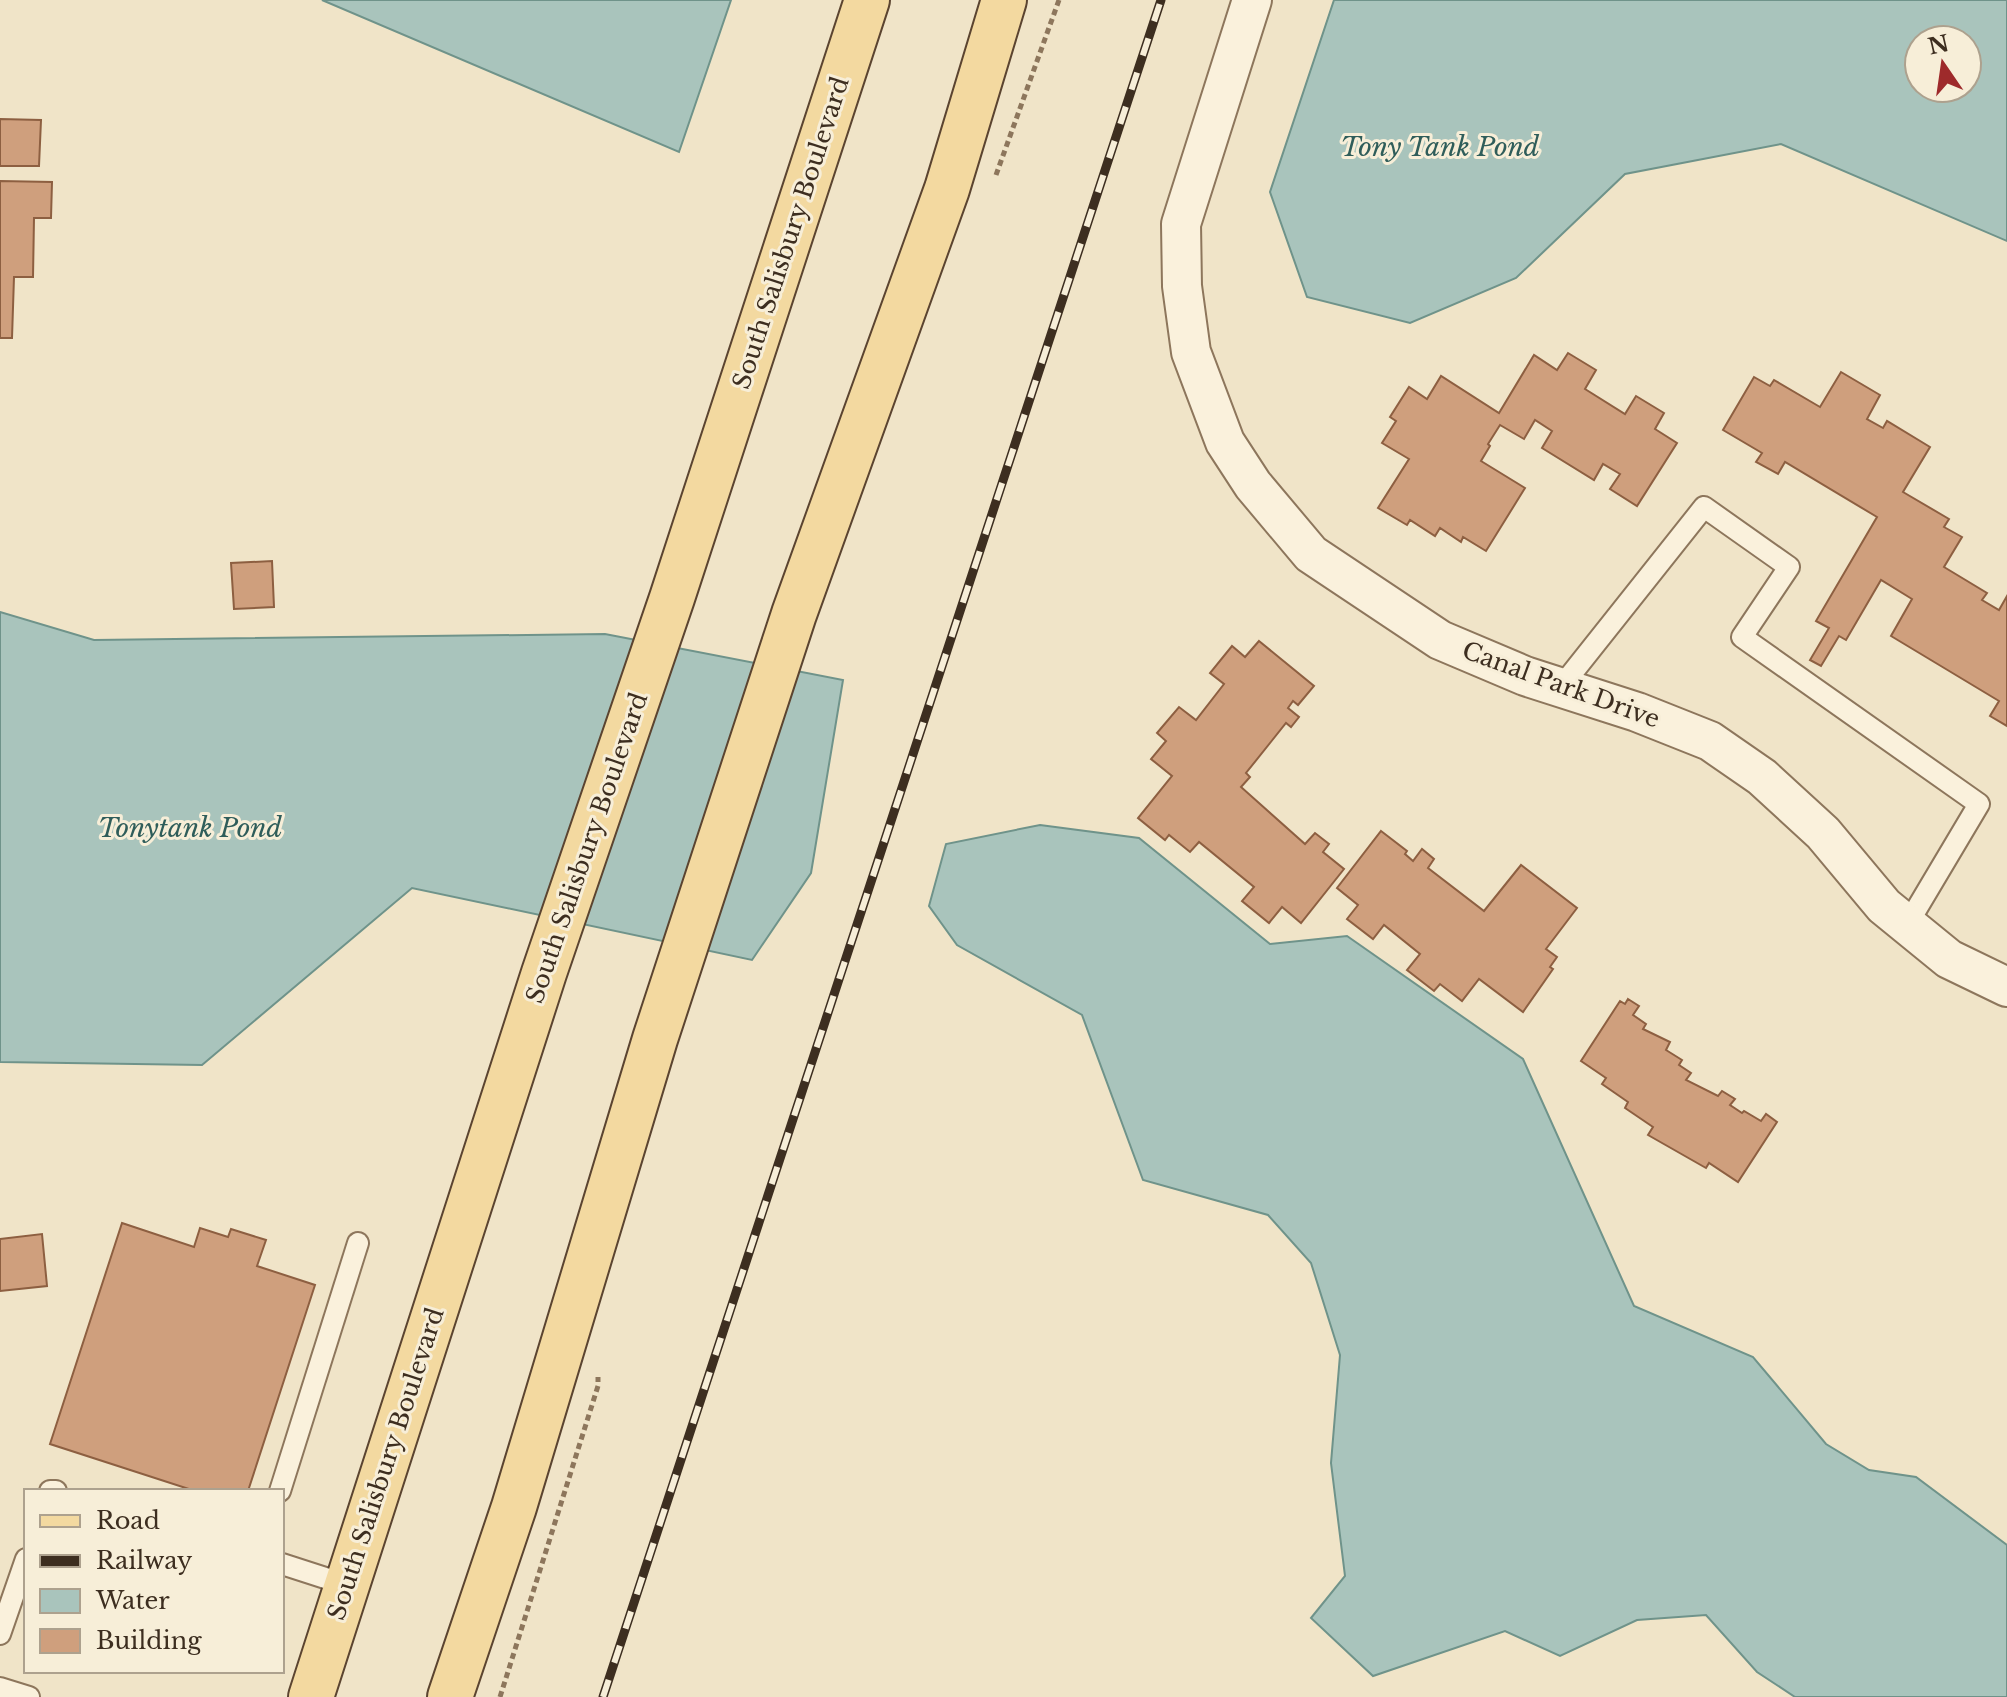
<svg xmlns="http://www.w3.org/2000/svg" width="2007" height="1697" viewBox="0 0 2007 1697" font-family="'Libre Baskerville',serif">
  <style>
    .water { fill: #a9c4bc; stroke: #6f938a; stroke-width: 2; fill-rule: evenodd }
    .building { fill: #cf9f7d; stroke: #8d5f41; stroke-width: 2 }
    .lines { fill: none; stroke-linecap: round; stroke-linejoin: round }
    .lane-casing { stroke: #8d765c; stroke-width: 24 }
    .street-casing { stroke: #8d765c; stroke-width: 42 }
    .primary-casing { stroke: #5b4430; stroke-width: 48 }
    .path { stroke: #8d765c; stroke-width: 5; stroke-dasharray: 6 4; stroke-linecap: butt }
    .lane { stroke: #faf1dc; stroke-width: 20 }
    .street { stroke: #faf1dc; stroke-width: 38 }
    .primary { stroke: #f3d9a0; stroke-width: 44 }
    .rail-casing { stroke: #3d2e20; stroke-width: 9 }
    .rail { stroke: #f7eed8; stroke-width: 6; stroke-dasharray: 18; stroke-linecap: butt }
    .labels { text-anchor: middle; stroke-width: 6; stroke-linejoin: round; paint-order: stroke }
    .street-label { font-size: 24px; fill: #3d2e20; stroke: #f7eed8 }
    .water-label { font-size: 26px; font-style: italic; fill: #2f5d5a; stroke: #f7eed8 }
  </style>
  <rect width="100%" height="100%" fill="#f0e4c8"/>
  <g class="water">
    <path d="M322 0H731L679 152Z"/>
    <path d="M1334 0H2007V241L1781 144 1625 174 1516 278 1410 323 1307 297 1270 192ZM1967 40V88H1919V40Z"/>
    <path d="M0 612 94 640 605 634 843 680 811 873 752 960 412 888 202 1065 0 1062Z"/>
    <path d="M1040 825 1139 838 1270 944 1347 936 1523 1059 1634 1306 1753 1357 1826 1444 1869 1470 1916 1477 2007 1545V1697H1795L1757 1672 1706 1615 1637 1620 1560 1656 1505 1631 1373 1676 1311 1618 1345 1576 1331 1463 1340 1355 1311 1263 1268 1215 1143 1180 1082 1015 957 945 929 906 946 844Z"/>
  </g>
  <g class="building">
    <path d="M0 119 41 120 39 166H0Z"/>
    <path d="M0 181 52 182 51 218H34L33 277H14L12 338H0Z"/>
    <path d="M1568 353 1596 370 1585 389 1625 414 1636 396 1664 413 1655 429 1677 443 1637 506 1610 489 1620 474 1603 464 1594 480 1542 448 1552 431 1535 420 1524 439 1500 425 1488 444 1490 446 1481 461 1525 488 1486 551 1463 537 1461 542 1440 528 1435 536 1410 520 1407 525 1378 508 1409 459 1382 443 1396 421 1390 417 1409 387 1427 399 1441 376 1499 413 1534 355 1557 370Z"/>
    <path d="M1841 372 1880 395 1867 419 1883 428 1887 421 1930 447 1903 492 1949 519 1944 527 1962 537 1944 567 1987 593 1982 600 1999 610 2007 596V726L1990 716 1999 701 1891 636 1912 599 1881 580 1846 640 1839 636 1821 666 1810 660 1829 628 1816 621 1877 517 1785 462 1778 474 1756 462 1762 453 1723 430 1754 377 1770 386 1774 380 1820 407Z"/>
    <path d="M272 561 274 607 234 609 231 563Z"/>
    <path d="M1259 641 1314 686 1298 705 1293 701 1288 708 1299 717 1291 727 1286 723 1246 773 1250 777 1241 787 1305 844 1315 833 1329 844 1323 852 1344 869 1301 923 1282 907 1269 923 1242 901 1254 887 1199 842 1190 852 1169 835 1165 840 1138 818 1172 776 1151 759 1166 741 1157 733 1179 707 1196 720 1224 684 1210 673 1232 646 1245 657Z"/>
    <path d="M1381 831 1407 851 1405 854 1413 861 1422 849 1434 859 1428 868 1484 911 1521 865 1577 908 1546 949 1557 957 1550 967 1553 969 1523 1012 1479 979 1462 1001 1440 984 1434 991 1407 970 1420 954 1384 925 1373 939 1347 919 1358 905 1337 888Z"/>
    <path d="M1628 999 1639 1006 1633 1015 1646 1024 1643 1029 1670 1042 1666 1050 1682 1060 1679 1065 1691 1073 1686 1080 1718 1096 1722 1091 1735 1099 1730 1105 1742 1113 1744 1111 1761 1121 1766 1114 1777 1122 1738 1182 1709 1163 1706 1168 1648 1135 1653 1127 1625 1108 1628 1102 1602 1084 1606 1078 1581 1061 1620 1001 1625 1004Z"/>
    <path d="M122 1223 194 1247 200 1228 228 1237 231 1229 266 1240 257 1266 315 1285 248 1491H195L50 1444Z"/>
    <path d="M42 1234 47 1286 0 1291V1239Z"/>
  </g>
  <g class="lines">
    <g class="lane-casing">
      <g id="lane">
        <path d="M1561 687 1704 507 1789 567 1742 637 1979 804 1907 925"/>
        <path d="M50 1491H56"/>
        <path d="M280 1491 358 1243"/>
        <path d="M282 1564 347 1585"/>
        <path d="M0 1634 26 1559"/>
        <path d="M0 1688 29 1697"/>
      </g>
    </g>
    <g class="street-casing">
      <path id="street" d="M1252 0 1181 224 1182 286 1191 352 1225 442 1253 485 1311 554 1440 640 1525 676 1637 712 1710 741 1762 777 1823 833 1884 906 1949 959 2007 987"/>
    </g>
    <g class="primary-casing">
      <g id="primary">
        <path d="M311 1697 544 973 672 598 867 0"/>
        <path d="M450 1697 514 1507 655 1039 794 614 947 189 1004 0"/>
      </g>
    </g>
    <g class="path">
      <path d="M996 175 1059 0"/>
      <path d="M500 1697 598 1386V1377"/>
    </g>
    <use href="#lane" class="lane"/>
    <use href="#street" class="street"/>
    <use href="#primary" class="primary"/>
    <g class="rail-casing">
      <path id="rail" d="M603 1697 1161 0"/>
    </g>
    <use href="#rail" class="rail"/>
  </g>
  <g class="labels">
    <g class="street-label">
      <text transform="translate(791 233) rotate(-72)" y="8">South Salisbury Boulevard</text>
      <text transform="translate(1561 685) rotate(20)" y="8">Canal Park Drive</text>
      <text transform="translate(587 848) rotate(-71)" y="8">South Salisbury Boulevard</text>
      <text transform="translate(386 1464) rotate(-72)" y="8">South Salisbury Boulevard</text>
    </g>
    <g class="water-label">
      <text x="1440" y="156">Tony Tank Pond</text>
      <text x="190" y="837">Tonytank Pond</text>
    </g>
  </g>
  <rect x="24" y="1489" width="260" height="184" fill="#f7eed8" stroke="#ada18e" stroke-width="2"/>
  <rect x="40" y="1515" width="40" height="12" fill="#f3d9a0" stroke="#ada18e" stroke-width="2"/>
  <text x="96" y="1529" font-size="24" fill="#3d2e20">Road</text>
  <rect x="40" y="1555" width="40" height="12" fill="#3d2e20" stroke="#ada18e" stroke-width="2"/>
  <text x="96" y="1569" font-size="24" fill="#3d2e20">Railway</text>
  <rect x="40" y="1589" width="40" height="24" fill="#a9c4bc" stroke="#ada18e" stroke-width="2"/>
  <text x="96" y="1609" font-size="24" fill="#3d2e20">Water</text>
  <rect x="40" y="1629" width="40" height="24" fill="#cf9f7d" stroke="#ada18e" stroke-width="2"/>
  <text x="96" y="1649" font-size="24" fill="#3d2e20">Building</text>
  <g transform="translate(1943 64) rotate(347)"><circle r="38" fill="#f7eed8" stroke="#ada18e" stroke-width="2"/>
  <path d="M0-6L14 30L0 20L-14 30Z" fill="#9e2a2b"/>
  <text y="-12" font-size="22" font-weight="bold" text-anchor="middle" fill="#3d2e20">N</text>
  </g>
</svg>
